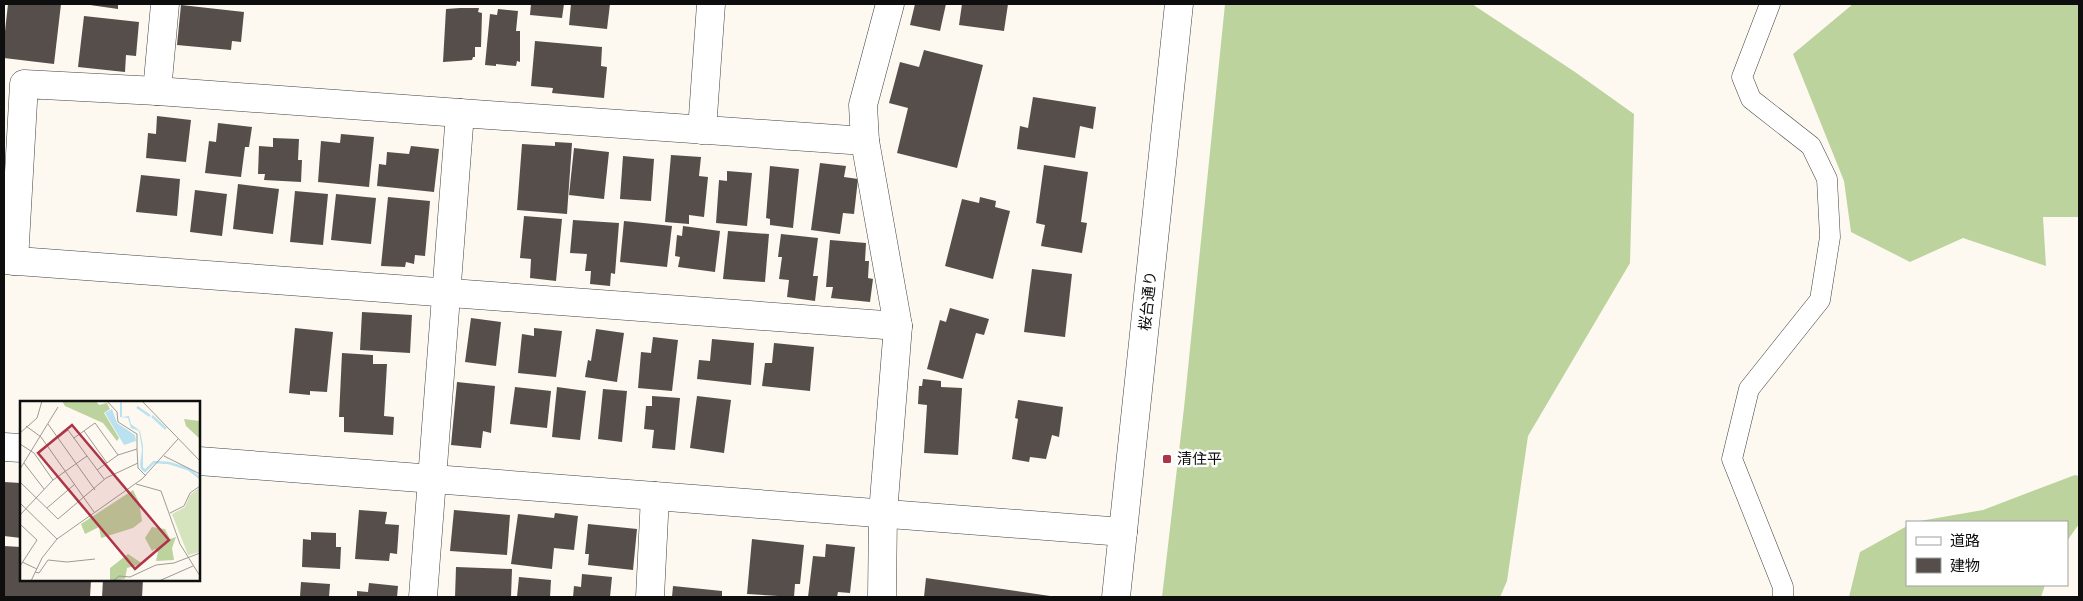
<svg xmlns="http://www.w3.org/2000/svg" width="2083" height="601" viewBox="0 0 2083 601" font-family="'Libre Baskerville','Noto Sans JP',serif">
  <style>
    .forest { fill: #bcd39e }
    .building { fill: #554e4b }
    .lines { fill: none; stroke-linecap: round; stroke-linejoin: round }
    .service-casing { stroke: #414141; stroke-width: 21 }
    .minor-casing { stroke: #414141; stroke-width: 29 }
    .tertiary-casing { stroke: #414141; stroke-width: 29 }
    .service { stroke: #fff; stroke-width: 20 }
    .minor { stroke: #fff; stroke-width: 28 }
    .tertiary { stroke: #fff; stroke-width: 28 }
    .poi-dot { fill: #af3447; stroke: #fff; stroke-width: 2 }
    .labels { text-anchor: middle; stroke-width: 5; stroke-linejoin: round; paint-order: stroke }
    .street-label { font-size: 15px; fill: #0e0e0e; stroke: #fff }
    .poi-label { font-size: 15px; fill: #0e0e0e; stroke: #fff; text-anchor: start }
    .inset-river { fill: none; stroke: #bae1f0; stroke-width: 2.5 }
    .inset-road { fill: none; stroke: #9d9b96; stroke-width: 1 }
    .view { fill: #af3447; fill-opacity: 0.15; stroke: #af3447; stroke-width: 2.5 }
    .inset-edge { fill: none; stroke: #0e0e0e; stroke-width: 2.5 }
  </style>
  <rect width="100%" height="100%" fill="#fdf9f0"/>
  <g class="forest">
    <path d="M1225 4H1472L1575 72 1634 114 1630 263 1528 436 1507 581 1500 597H1162L1184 408Z"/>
    <path d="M1853 4H2079V217H2043L2046 266 1963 238 1910 262 1851 232 1844 181 1793 54Z"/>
    <path d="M2075 475 2079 476V524L2067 541V522H1914L1983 510Z"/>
    <path d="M1907 526V585H2045L2041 597H1849L1860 552Z"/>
  </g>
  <g class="building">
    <path d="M8 4H61L54 64 4 58V40Z"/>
    <path d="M83 4H118V9Z"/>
    <path d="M531 4H564L562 18 530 15Z"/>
    <path d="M571 4H610L607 29 569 25Z"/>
    <path d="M915 4H946L940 31 910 25Z"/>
    <path d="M962 4H1008L1004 31 959 25Z"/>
    <path d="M181 5 244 12 241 42 232 41 231 50 177 45Z"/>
    <path d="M460 8H479L478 12 482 13 481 47H475V57H473L472 60 443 62 446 9Z"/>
    <path d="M498 9 518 11 516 31H520V62L517 61 516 66 496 64V66L485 65 490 14 497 15Z"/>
    <path d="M84 16 139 22 136 56 126 55 125 72 78 67Z"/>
    <path d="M535 41 602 47 601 66 607 67 604 98 552 93 553 88 531 86Z"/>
    <path d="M924 50 983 65 957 168 897 153 908 108 889 103 900 62 919 67Z"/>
    <path d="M1033 97 1096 107 1093 129 1080 126 1075 158 1017 149 1020 126 1028 128Z"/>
    <path d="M157 116 191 120 186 162 146 158 148 133 156 134Z"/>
    <path d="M218 123 252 127 249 147H245L241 177 205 173 209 141 216 142Z"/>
    <path d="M341 134 374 137 369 187 318 182 321 141 340 143Z"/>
    <path d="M273 138 299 139 298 160H302L301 182 264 180 265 174H258L259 146 273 147Z"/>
    <path d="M555 142 572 143 567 214 517 210 522 144 555 146Z"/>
    <path d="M411 146 439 149 434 192 377 186 379 164 386 165 387 152 409 154Z"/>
    <path d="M574 148 609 152 604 199 569 195Z"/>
    <path d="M671 155 701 157 699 176 708 177 704 217 689 215V224L665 222Z"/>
    <path d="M623 156 654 159 651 201 620 199Z"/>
    <path d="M820 163 846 166 844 177 858 179 854 214 843 213 840 234 811 230Z"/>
    <path d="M1044 165 1088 172 1081 222 1087 223 1082 253 1041 246 1045 225 1036 223Z"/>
    <path d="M770 166 799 169 793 228 770 225V219L766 218Z"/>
    <path d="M727 171 752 173 747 226 716 223 719 180 727 181Z"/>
    <path d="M141 175 180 179 177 216 136 212Z"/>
    <path d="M238 184 279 189 273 234 233 229Z"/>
    <path d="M195 190 227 194 222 236 190 232Z"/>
    <path d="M295 191 328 194 323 245 290 242Z"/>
    <path d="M336 194 376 198 371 244 331 240Z"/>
    <path d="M388 197 430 201 425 256 415 255 414 264 406 262 405 267 381 266Z"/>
    <path d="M980 197 996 201 995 207 1010 211 993 279 945 266 962 199 979 203Z"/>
    <path d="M524 216 562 219 556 281 530 278 531 259 520 258Z"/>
    <path d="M573 220 619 223 615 274 611 273 610 286 590 284 591 271H585L587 254 570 253Z"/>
    <path d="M624 221 672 226 667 267 620 262Z"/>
    <path d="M683 226 720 231 715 272 678 267 680 257 675 256 677 235 682 236Z"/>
    <path d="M728 231 769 234 765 282 723 279Z"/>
    <path d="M781 234 818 238 813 276H818L815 301 787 297 789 280 779 279 782 257H778Z"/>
    <path d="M830 240 866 243 865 261H869L868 278 873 279 870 302 831 298 833 287H826Z"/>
    <path d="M1032 269 1072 274 1065 337 1024 332Z"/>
    <path d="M950 308 989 319 984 335 976 333 963 379 927 369 940 320 946 322Z"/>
    <path d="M362 312 412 315 410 353 360 350Z"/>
    <path d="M471 318 501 322 496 366 465 362Z"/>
    <path d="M295 328 333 332 327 392 310 391V395L289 393Z"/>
    <path d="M534 328 562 331 556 377 518 373 522 334 534 336Z"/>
    <path d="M596 329 624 333 617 382 585 377 588 360 591 361Z"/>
    <path d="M653 337 678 340 672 391 638 388 641 352 651 353Z"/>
    <path d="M712 339 754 343 751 385 697 379 699 360 710 361Z"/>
    <path d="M774 343 814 347 810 391 762 386 765 363H772Z"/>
    <path d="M342 353 373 355V364H387L384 416 394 417 393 435 344 432V417H339Z"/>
    <path d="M923 379 941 381V387L962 388 958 455 924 453 927 405 918 404 919 386H922Z"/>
    <path d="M457 382 495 386 491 433 483 431 481 448 451 445Z"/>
    <path d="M515 387 551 391 547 428 510 424Z"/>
    <path d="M557 387 586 391 580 440 552 437Z"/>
    <path d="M603 389 627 391 622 442 598 439Z"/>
    <path d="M652 396 680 398 675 450 652 448 654 430 644 429 646 406H652Z"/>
    <path d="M697 396 731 400 724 453 690 448Z"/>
    <path d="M1018 400 1063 407 1059 437 1052 435 1046 459 1030 457 1029 462 1012 459 1018 419 1015 418Z"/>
    <path d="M4 482 21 483V538L4 536Z"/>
    <path d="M359 510 387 512 385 524 399 525 397 554 390 553 389 561 355 559Z"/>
    <path d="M454 510 510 515 507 555 450 551Z"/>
    <path d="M555 513 578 516 574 550 554 548 552 569 511 564 518 514 554 518Z"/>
    <path d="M588 524 637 529 633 570 588 565 589 554H585Z"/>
    <path d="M311 532 336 533V547H341L340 569 302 567 303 539 311 540Z"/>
    <path d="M752 539 804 545 800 584H795L794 597 747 594Z"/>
    <path d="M826 544 855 547 850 593 838 592 837 597H808L813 556 825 557Z"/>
    <path d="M4 546 21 547V580H91L90 597 4 596Z"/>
    <path d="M456 567 512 569 511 597H455Z"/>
    <path d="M582 574 612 577 610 597H573L574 586 581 587Z"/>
    <path d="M519 577 551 580 550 597H517Z"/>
    <path d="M926 578 1050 596V597H924Z"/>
    <path d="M103 580H143L142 597H102Z"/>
    <path d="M301 582 330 584 329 597H300Z"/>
    <path d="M369 583 398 586 397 597H357V591L368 592Z"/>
    <path d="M673 586 722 591V597H672Z"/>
  </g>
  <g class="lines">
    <g class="service-casing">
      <path id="service" d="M1770 4 1742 77 1751 99 1811 146 1827 179 1830 237 1820 300 1749 389 1732 459 1783 587V597"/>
    </g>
    <g class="minor-casing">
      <g id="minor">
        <path d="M157 91 165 4"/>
        <path d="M460 113 865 141"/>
        <path d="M702 130 711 4"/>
        <path d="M4 260 898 326"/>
        <path d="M14 261 24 84 157 91 460 113 423 597"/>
        <path d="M650 597 655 496"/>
        <path d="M882 597 883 513 898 326 865 141 863 105 890 4"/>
      </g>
    </g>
    <g class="tertiary-casing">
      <g id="tertiary">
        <path d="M4 447 21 448"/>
        <path d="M199 461 1123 532"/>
        <path d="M1116 597 1179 4"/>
      </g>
    </g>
    <use href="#service" class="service"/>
    <use href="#minor" class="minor"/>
    <use href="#tertiary" class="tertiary"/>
  </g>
  <rect class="poi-dot" x="1162" y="454" width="10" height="10" rx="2.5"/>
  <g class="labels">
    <g class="street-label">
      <text transform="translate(1148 301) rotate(-84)" y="5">桜台通り</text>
    </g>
    <g class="poi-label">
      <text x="1177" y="464">清住平</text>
    </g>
  </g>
  <g transform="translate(20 401)">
    <rect width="180" height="180" fill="#fdf9f0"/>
    <path d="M180 86V151L168 154 152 113 165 106 170 94Z" fill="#d6e4bd"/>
    <path d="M42 0H76L79 4 87 2 90 8 84 12 99 37 97 40 83 22 45 5ZM164 18 180 20V38L166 25ZM113 89 119 101 122 120 113 127 81 137 79 126 65 133 61 123ZM132 126 145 128 150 138 156 136 152 147 154 159 136 160 138 151 135 148 132 150 125 137ZM108 153 123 163 107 167 105 178 90 180V167Z" fill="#bcd39e"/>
    <path d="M100 0 102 2V16L109 15 111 23 120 30 123 45V71L120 64 122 48 119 30 111 27 108 17 100 16ZM92 8 97 22 115 34 116 40 104 44 85 12Z" fill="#bae1f0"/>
    <path class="inset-river" d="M117 6 130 15M132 15 146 28M121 66 125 70 134 61 149 62 168 68 180 77"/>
    <path class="inset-road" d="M87 0 97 11 98 21 117 33V48M122 0 180 60M28 23 75 89M6 25 21 36 74 111M64 30 87 62M0 32 17 17 22 0M54 37 75 22 98 54M0 43 14 52 33 79M67 55 84 78M144 55 180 73M4 62 24 88M0 68 38 6M77 69 98 54 117 48 118 67 126 75M0 81 38 118 86 77 118 62M116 83 141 90 160 143 180 175M0 102 37 138M27 107 55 83M150 112 164 105 170 92 180 85M0 114 33 79 67 55 48 29 38 37M0 123 17 139 0 165M2 161 17 168M15 171 19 172 28 159 47 161 75 158M11 180 22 157 37 138 122 78 158 38M93 180 99 175 110 176 136 164 154 162 180 152M139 180 173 165"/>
    <path class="view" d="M52 24 149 139 115 168 18 52Z"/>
    <rect width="180" height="180" class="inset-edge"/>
  </g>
  <rect width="2083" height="601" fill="none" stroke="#0e0e0e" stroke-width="10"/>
  <rect x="1906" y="521" width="162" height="65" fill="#ffffff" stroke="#9f9f9f"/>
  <rect x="1916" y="537" width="25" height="8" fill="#ffffff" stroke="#9f9f9f"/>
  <text x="1950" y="546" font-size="15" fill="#0e0e0e">道路</text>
  <rect x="1916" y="558" width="25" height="15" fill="#554e4b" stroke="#9f9f9f"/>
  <text x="1950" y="571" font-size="15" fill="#0e0e0e">建物</text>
</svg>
